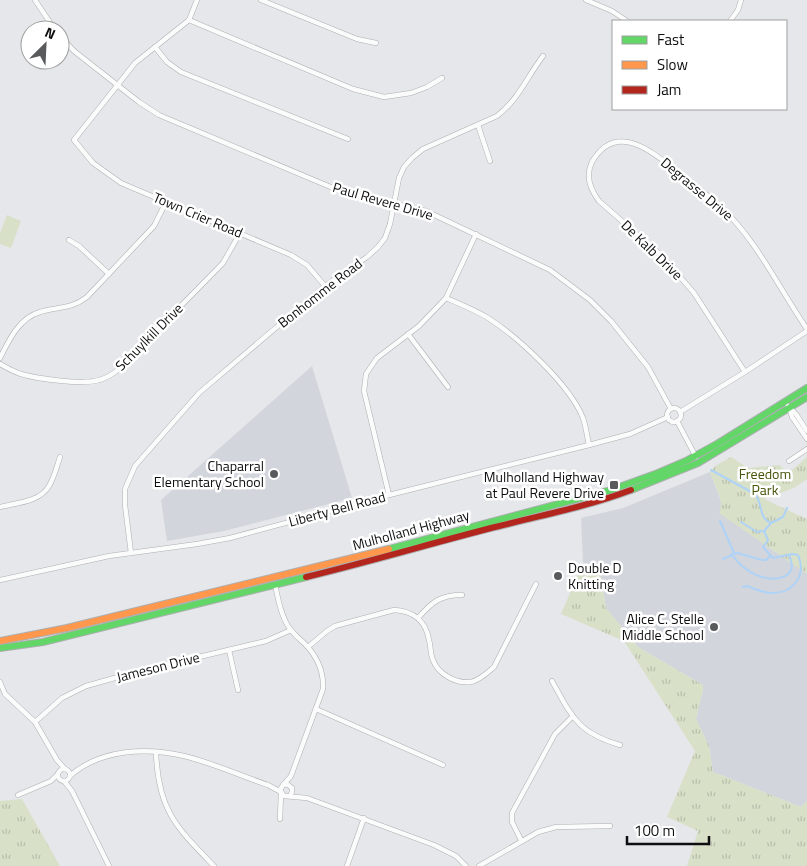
<svg xmlns="http://www.w3.org/2000/svg" width="807" height="866" viewBox="0 0 807 866" font-family="'Titillium Web',sans-serif">
  <style>
    .built { fill: #d2d5dc }
    .grass { fill: url(#grass-tufts) }
    .pitch { fill: #d8e0c8 }
    .lines { fill: none; stroke-linecap: round; stroke-linejoin: round }
    .stream { stroke: #aed3f7; stroke-width: 2 }
    .street-casing { stroke: #adafb1; stroke-width: 5.5 }
    .fast-casing { stroke: #adafb1; stroke-width: 8 }
    .slow-casing { stroke: #adafb1; stroke-width: 8 }
    .jam-casing { stroke: #adafb1; stroke-width: 8 }
    .street { stroke: #fbfbfc; stroke-width: 4.5 }
    .fast { stroke: #63d668; stroke-width: 6 }
    .slow { stroke: #ff974d; stroke-width: 6 }
    .jam { stroke: #b3261e; stroke-width: 6 }
    .poi-dot { fill: #595a5c; stroke: #fff; stroke-width: 2 }
    .labels { text-anchor: middle; stroke-width: 5; stroke-linejoin: round; paint-order: stroke }
    .street-label { font-size: 14px; fill: #0e0e10; stroke: #fff }
    .poi-label { font-size: 14px; fill: #0e0e10; stroke: #fff; text-anchor: end }
    .park-label { font-size: 14px; fill: #475409; stroke: #fff }
  </style>
  <defs>
    <pattern id="grass-tufts" width="24" height="20" patternUnits="userSpaceOnUse" patternTransform="scale(1.25)"><rect width="24" height="20" fill="#d8e0c8"/><path d="M3 7l-1-3M5 7V3M7 7l1-3M15 17l-1-3M17 17v-4M19 17l1-3" fill="none" stroke="#b8bfab"/></pattern>
  </defs>
  <rect width="100%" height="100%" fill="#e5e7ea"/>
  <g class="built">
    <path d="M312 366 352 498 224 531 167 541 161 500Z"/>
    <path d="M710 472 721 501 722 506 720 513 807 574V801L801 807 713 772 709 746 696 719 703 690V685L638 647 606 608 601 577 583 562 581 518 623 508Z"/>
  </g>
  <g class="grass">
    <path d="M731 457 748 468 779 465 787 471H791L807 457V479L794 488 764 499 807 519V574L719 513C725 499 714 485 710 472L715 466Z"/>
    <path d="M583 563 601 577 606 608 638 647 703 685V690L696 719 709 746 713 772 801 807 807 801V866H687L698 831 667 817 695 751 624 641 561 614Z"/>
    <path d="M22 799 60 866H0V801Z"/>
  </g>
  <path class="pitch" d="M7 215 21 221 11 248 0 244V233Z"/>
  <g class="lines">
    <g class="stream">
      <path d="M711 470 755 494C763 503 758 518 771 523"/>
      <path d="M720 521 734 553"/>
      <path d="M741 522 757 532 764 531 771 523 783 517 787 508"/>
      <path d="M731 554C738 563 749 573 759 576 776 582 800 578 789 555"/>
      <path d="M723 559 737 553 762 560H766L770 556"/>
      <path d="M743 587 747 586C754 589 762 592 770 593 793 594 807 576 798 555L792 554 773 558 763 547 768 540 764 531"/>
    </g>
    <g class="street-casing">
      <g id="street">
        <path d="M35 0 55 30"/>
        <path d="M197 0 189 20 135 63 74 140 93 163 121 183 291 255 307 265 325 286"/>
        <path d="M261 0 357 39 376 43"/>
        <path d="M586 0 612 11 627 21"/>
        <path d="M189 20 353 89 384 97 411 93 427 87 442 78"/>
        <path d="M730 21 738 10 741 0"/>
        <path d="M60 36 74 51 139 102 159 115 333 188 351 194 426 211 550 270 590 300 611 321 648 367 671 409"/>
        <path d="M155 47 167 62 181 72 348 139"/>
        <path d="M478 125 490 161"/>
        <path d="M69 240 79 246 109 274"/>
        <path d="M446 298C460 304 475 310 488 318 518 337 570 385 583 418 586 427 587 436 589 445"/>
        <path d="M408 334 448 387"/>
        <path d="M0 358C9 340 19 318 40 312 59 306 70 310 87 297L154 226 166 202"/>
        <path d="M0 364C7 368 14 372 21 374 38 379 83 385 99 380 107 378 113 374 119 369L223 263 240 233"/>
        <path d="M745 372 694 293 662 256 599 201C590 189 585 176 592 162 617 119 655 154 680 174 693 185 707 194 719 205 757 240 778 287 807 329"/>
        <path d="M788 406 796 414 807 431"/>
        <circle cx="674" cy="415" r="7"/>
        <path d="M790 410 792 417 807 439"/>
        <path d="M680 412 745 372 807 331"/>
        <path d="M677 421 696 457"/>
        <path d="M789 461 807 449"/>
        <path d="M389 495 364 391 366 374 377 358 419 326 446 298 476 234"/>
        <path d="M0 507C16 503 40 502 49 486 54 478 57 466 60 457"/>
        <path d="M131 553 125 505V489L135 466 199 393 325 286 367 257 378 247 385 238 390 224 399 178 404 167 412 158 423 149 497 116C518 100 527 77 543 56"/>
        <path d="M0 580 109 556 197 544 230 538 389 495 589 445 630 434 668 417"/>
        <path d="M275 584C278 599 281 616 290 629 294 634 299 639 304 643 317 656 324 671 323 689L291 776 284 784"/>
        <path d="M418 618C432 602 440 595 462 595"/>
        <path d="M308 647 327 631 335 626 394 610C413 611 426 621 429 640 431 646 430 654 433 660 438 674 456 684 471 682 480 680 487 673 494 667L536 584"/>
        <path d="M229 650 238 690"/>
        <path d="M552 681C572 717 578 733 620 745"/>
        <path d="M0 682 5 694 35 722 57 760 65 769"/>
        <path d="M316 709 443 765"/>
        <path d="M35 722 62 698 86 686 136 672 266 641 291 630"/>
        <path d="M156 752C158 810 176 827 214 866"/>
        <circle cx="64" cy="775" r="6"/>
        <path d="M70 776C100 749 147 747 184 756 213 763 241 776 268 785L281 792"/>
        <path d="M64 781 72 791 109 866"/>
        <path d="M18 795 51 781 58 774"/>
        <path d="M290 796 292 792V788L287 784 283 785 280 790 284 796 307 798 434 845 456 856 466 866"/>
        <path d="M280 819 281 793"/>
        <path d="M521 840 512 822V813L555 734 572 717"/>
        <path d="M347 866 364 818"/>
        <path d="M479 866 538 832 556 827 610 826"/>
      </g>
    </g>
    <g class="fast-casing">
      <g id="fast">
        <path d="M631 490 698 463 807 397"/>
        <path d="M389 549 611 490 658 473 686 461 717 444 807 388"/>
        <path d="M0 648 43 642 306 577"/>
      </g>
    </g>
    <g class="slow-casing">
      <path id="slow" d="M0 641 67 628 389 549"/>
    </g>
    <g class="jam-casing">
      <path id="jam" d="M306 577C368 562 429 544 491 528 538 516 586 507 631 490"/>
    </g>
    <use href="#street" class="street"/>
    <use href="#fast" class="fast"/>
    <use href="#slow" class="slow"/>
    <use href="#jam" class="jam"/>
  </g>
  <g class="poi-dot">
    <circle cx="274" cy="474" r="5"/>
    <rect x="609" y="480" width="10" height="10" rx="2.5"/>
    <circle cx="558" cy="576" r="5"/>
    <circle cx="714" cy="627" r="5"/>
  </g>
  <g class="labels">
    <g class="street-label">
      <text transform="translate(697 189) rotate(40)" y="5">Degrasse Drive</text>
      <text transform="translate(383 201) rotate(16)" y="5">Paul Revere Drive</text>
      <text transform="translate(198 215) rotate(23)" y="5">Town Crier Road</text>
      <text transform="translate(652 250) rotate(44)" y="5">De Kalb Drive</text>
      <text transform="translate(320 293) rotate(-38)" y="5">Bonhomme Road</text>
      <text transform="translate(149 337) rotate(-45)" y="5">Schuylkill Drive</text>
      <text transform="translate(337 509) rotate(-15)" y="5">Liberty Bell Road</text>
      <text transform="translate(411 530) rotate(-15)" y="5">Mulholland Highway</text>
      <text transform="translate(158 667) rotate(-14)" y="5">Jameson Drive</text>
    </g>
    <g class="poi-label">
      <text x="264" y="471">Chaparral<tspan x="264" dy="16">Elementary School</tspan></text>
      <text x="604" y="482">Mulholland Highway<tspan x="604" dy="16">at Paul Revere Drive</tspan></text>
      <text x="568" y="573" text-anchor="start">Double D<tspan x="568" dy="16">Knitting</tspan></text>
      <text x="704" y="624">Alice C. Stelle<tspan x="704" dy="16">Middle School</tspan></text>
    </g>
    <g class="park-label">
      <text x="765" y="479">Freedom<tspan x="765" dy="16">Park</tspan></text>
    </g>
  </g>
  <rect x="612" y="20" width="175" height="90" fill="#ffffff" stroke="#9f9f9f"/>
  <rect x="622" y="36" width="25" height="8" fill="#63d668" stroke="#9f9f9f"/>
  <text x="657" y="45" font-size="15" fill="#0e0e10">Fast</text>
  <rect x="622" y="61" width="25" height="8" fill="#ff974d" stroke="#9f9f9f"/>
  <text x="657" y="70" font-size="15" fill="#0e0e10">Slow</text>
  <rect x="622" y="86" width="25" height="8" fill="#b3261e" stroke="#9f9f9f"/>
  <text x="657" y="95" font-size="15" fill="#0e0e10">Jam</text>
  <g transform="translate(45 45) rotate(24)"><circle r="24" fill="#ffffff" stroke="#9f9f9f"/>
  <path d="M0-4L9 19L0 12L-9 19Z" fill="#595a5c"/>
  <text y="-8" font-size="14" font-weight="bold" text-anchor="middle" fill="#0e0e10">N</text>
  </g>
  <path d="M627 836v8h82v-8" fill="none" stroke="#0e0e10" stroke-width="2.5"/>
  <text x="634" y="836" font-size="15" fill="#0e0e10" stroke="#ffffff" stroke-width="4" paint-order="stroke">100 m</text>
</svg>
